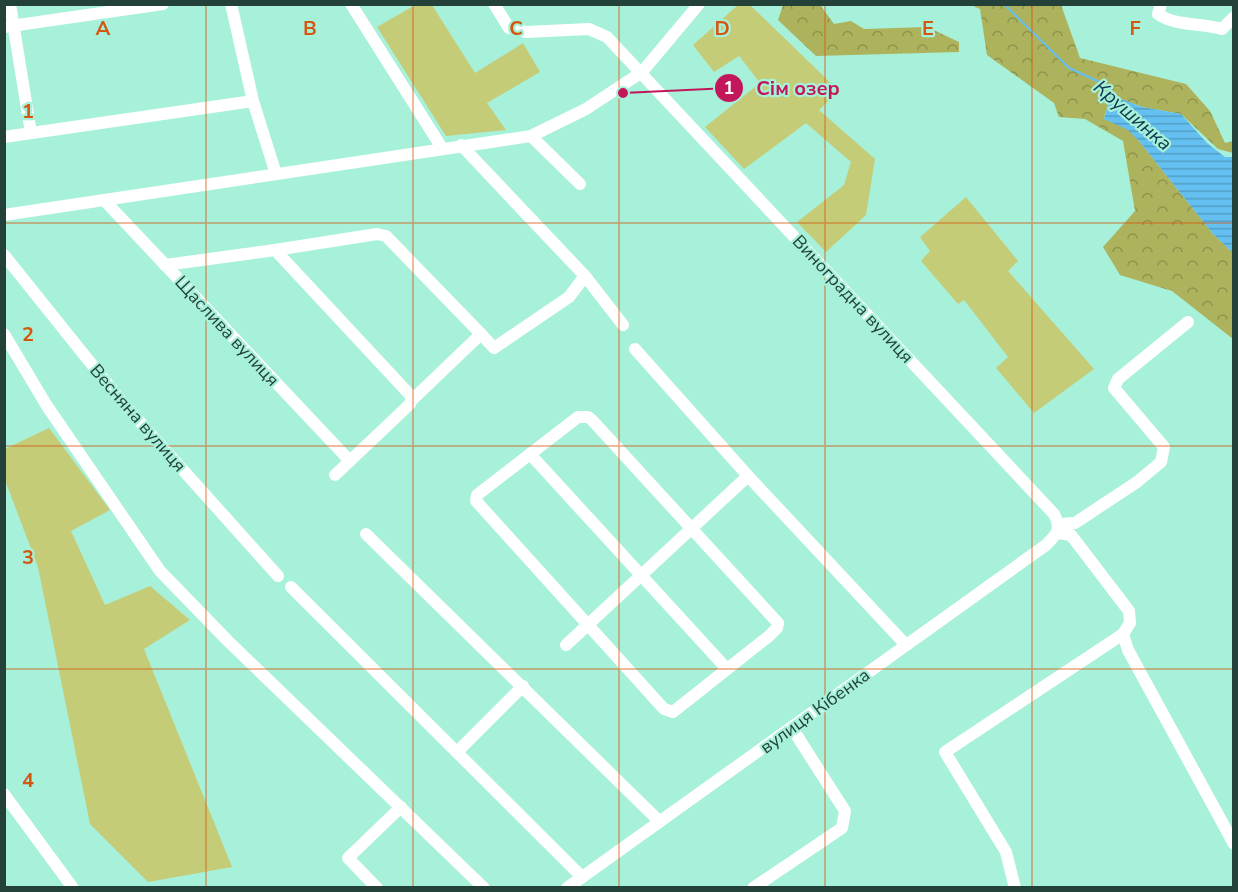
<svg xmlns="http://www.w3.org/2000/svg" width="1238" height="892" viewBox="0 0 1238 892" font-family="'Nunito Sans',sans-serif">
  <style>
    .forest { fill: url(#forest-crowns) }
    .garden { fill: #c5cc78 }
    .water { fill: url(#water-rules) }
    .lines { fill: none; stroke-linecap: round; stroke-linejoin: round }
    .stream { stroke: #63c0f0; stroke-width: 2 }
    .minor { stroke: #fff; stroke-width: 12 }
    .grid { fill: none; stroke: #d45710; stroke-width: 1.5; stroke-opacity: 0.55 }
    .labels { text-anchor: middle; stroke-width: 4.5; stroke-linejoin: round; paint-order: stroke }
    .street-label { font-size: 18px; fill: #234138; stroke: #a7f0d9 }
    .water-label { font-size: 20px; font-style: italic; fill: #0e384c; stroke: #a7f0d9 }
    .grid-label { font-size: 20px; text-anchor: middle; font-weight: bold; fill: #d45710; stroke: #a7f0d9; stroke-width: 4.5; stroke-linejoin: round; paint-order: stroke }
    .leader { fill: none; stroke: #c2185b; stroke-width: 2 }
    .callout-dot { fill: #c2185b; stroke: #a7f0d9; stroke-width: 2 }
    .mark-label { font-size: 18px; text-anchor: middle; font-weight: bold; fill: #fff }
    .callout-label { font-size: 20px; text-anchor: middle; font-weight: bold; fill: #c2185b; stroke: #a7f0d9; stroke-width: 4.5; stroke-linejoin: round; paint-order: stroke }
  </style>
  <defs>
    <pattern id="forest-crowns" width="20" height="18" patternUnits="userSpaceOnUse" patternTransform="scale(1.5)"><rect width="20" height="18" fill="#adb35c"/><path d="M2 6a3 3 0 1 1 6 0M12 15a3 3 0 1 1 6 0" fill="none" stroke="#8c934d"/></pattern>
    <pattern id="water-rules" width="6" height="5" patternUnits="userSpaceOnUse" patternTransform="scale(1.5)"><rect width="6" height="5" fill="#63c0f0"/><path d="M0 2.5h6" fill="none" stroke="#519ec3"/></pattern>
  </defs>
  <rect width="100%" height="100%" fill="#a7f0d9"/>
  <g class="forest">
    <path d="M783 5H820L834 24 851 21 864 29 927 27 959 42V52L816 56 778 20Z"/>
    <path d="M971 5H1061L1080 58 1186 84 1210 111 1225 143 1233 141V153L1218 149 1181 114 1142 107 1111 95 1104 118 1129 130 1139 141 1213 234 1233 253V339L1172 291 1120 275 1103 247 1135 211 1123 141 1085 119 1059 117 1054 103 987 55 980 9Z"/>
  </g>
  <g class="garden">
    <path d="M417 4 432 5 475 73 523 43 540 72 487 103 506 130 446 136 377 27Z"/>
    <path d="M738 5H750L839 91 819 110 875 159 866 215 826 252 797 222 844 185 851 162 806 123 744 169 705 127 760 83 739 56 714 72 693 45Z"/>
    <path d="M966 197 1018 261 1008 271 1094 369 1034 413 996 368 1008 357 964 300 958 304 921 261 930 251 920 237Z"/>
    <path d="M49 428 110 510 71 531 105 605 150 586 190 620 144 649 232 867 148 882 90 824 38 567 5 480V449Z"/>
  </g>
  <path class="water" d="M1111 95 1142 107 1181 114 1207 143 1225 157H1233V253L1213 234 1139 141 1128 130 1104 119Z"/>
  <g class="lines">
    <path class="stream" d="M1004 4 1069 68 1104 84 1119 99"/>
    <g class="minor">
      <path d="M10 4 31 133"/>
      <path d="M231 4 253 101 276 174"/>
      <path d="M351 4 442 148"/>
      <path d="M494 4 509 28 526 32 589 29 607 37 1054 514C1062 529 1057 534 1046 545L567 888"/>
      <path d="M1161 4 1158 14C1174 26 1202 23 1222 29L1234 17"/>
      <path d="M4 27 163 4"/>
      <path d="M531 136 580 184"/>
      <path d="M4 137 253 101"/>
      <path d="M461 145 585 276 623 325"/>
      <path d="M104 200 350 461"/>
      <path d="M4 215 531 136 586 109 642 72 699 4"/>
      <path d="M275 250 377 234 386 236 481 334 412 400"/>
      <path d="M4 255 122 402 278 576"/>
      <path d="M165 265 275 250 412 397 410 404 335 475"/>
      <path d="M4 334 47 406 160 571 228 641 484 888"/>
      <path d="M481 334 494 348 569 297 585 276"/>
      <path d="M635 349 748 476 906 645"/>
      <path d="M578 417H588L592 420 778 623 777 628 769 636 673 712 664 709 476 501 477 495Z"/>
      <path d="M530 454 727 669"/>
      <path d="M1059 524 1075 523 1137 482 1161 462 1164 447 1114 388 1118 379 1188 322"/>
      <path d="M1058 533 1071 535 1129 611 1130 623 1123 634 1128 650 1234 844"/>
      <path d="M366 534 659 821"/>
      <path d="M291 587 582 877"/>
      <path d="M566 645 748 476"/>
      <path d="M457 752 523 686"/>
      <path d="M4 794 73 888"/>
      <path d="M377 888 348 858 401 807"/>
      <path d="M753 888 842 828 845 811 792 728"/>
      <path d="M1015 888 1006 852 945 752 1123 634"/>
    </g>
  </g>
  <path class="grid" d="M206 4V888M413 4V888M619 4V888M825 4V888M1032 4V888M4 223H1234M4 446H1234M4 669H1234"/>
  <g class="labels">
    <g class="street-label">
      <text transform="translate(853 299) rotate(47)" y="6">Виноградна вулиця</text>
      <text transform="translate(227 331) rotate(47)" y="6">Щаслива вулиця</text>
      <text transform="translate(138 418) rotate(49)" y="6">Весняна вулиця</text>
      <text transform="translate(815 711) rotate(-36)" y="6">вулиця Кібенка</text>
    </g>
    <g class="water-label">
      <text transform="translate(1133 115) rotate(41)" y="7">Крушинка</text>
    </g>
  </g>
  <g class="grid-label">
    <text x="103" y="35">A</text>
    <text x="310" y="35">B</text>
    <text x="516" y="35">C</text>
    <text x="722" y="35">D</text>
    <text x="928" y="35">E</text>
    <text x="1135" y="35">F</text>
    <text x="28" y="118">1</text>
    <text x="28" y="341">2</text>
    <text x="28" y="564">3</text>
    <text x="28" y="787">4</text>
  </g>
  <path class="leader" d="M623 93L729 88"/>
  <g class="callout-dot">
    <circle cx="623" cy="93" r="6"/>
    <circle cx="729" cy="88" r="15"/>
  </g>
  <g class="mark-label">
    <text x="729" y="94">1</text>
  </g>
  <g class="callout-label">
    <text x="798" y="95">Сім озер</text>
  </g>
  <rect width="1238" height="892" fill="none" stroke="#234138" stroke-width="12"/>
</svg>
